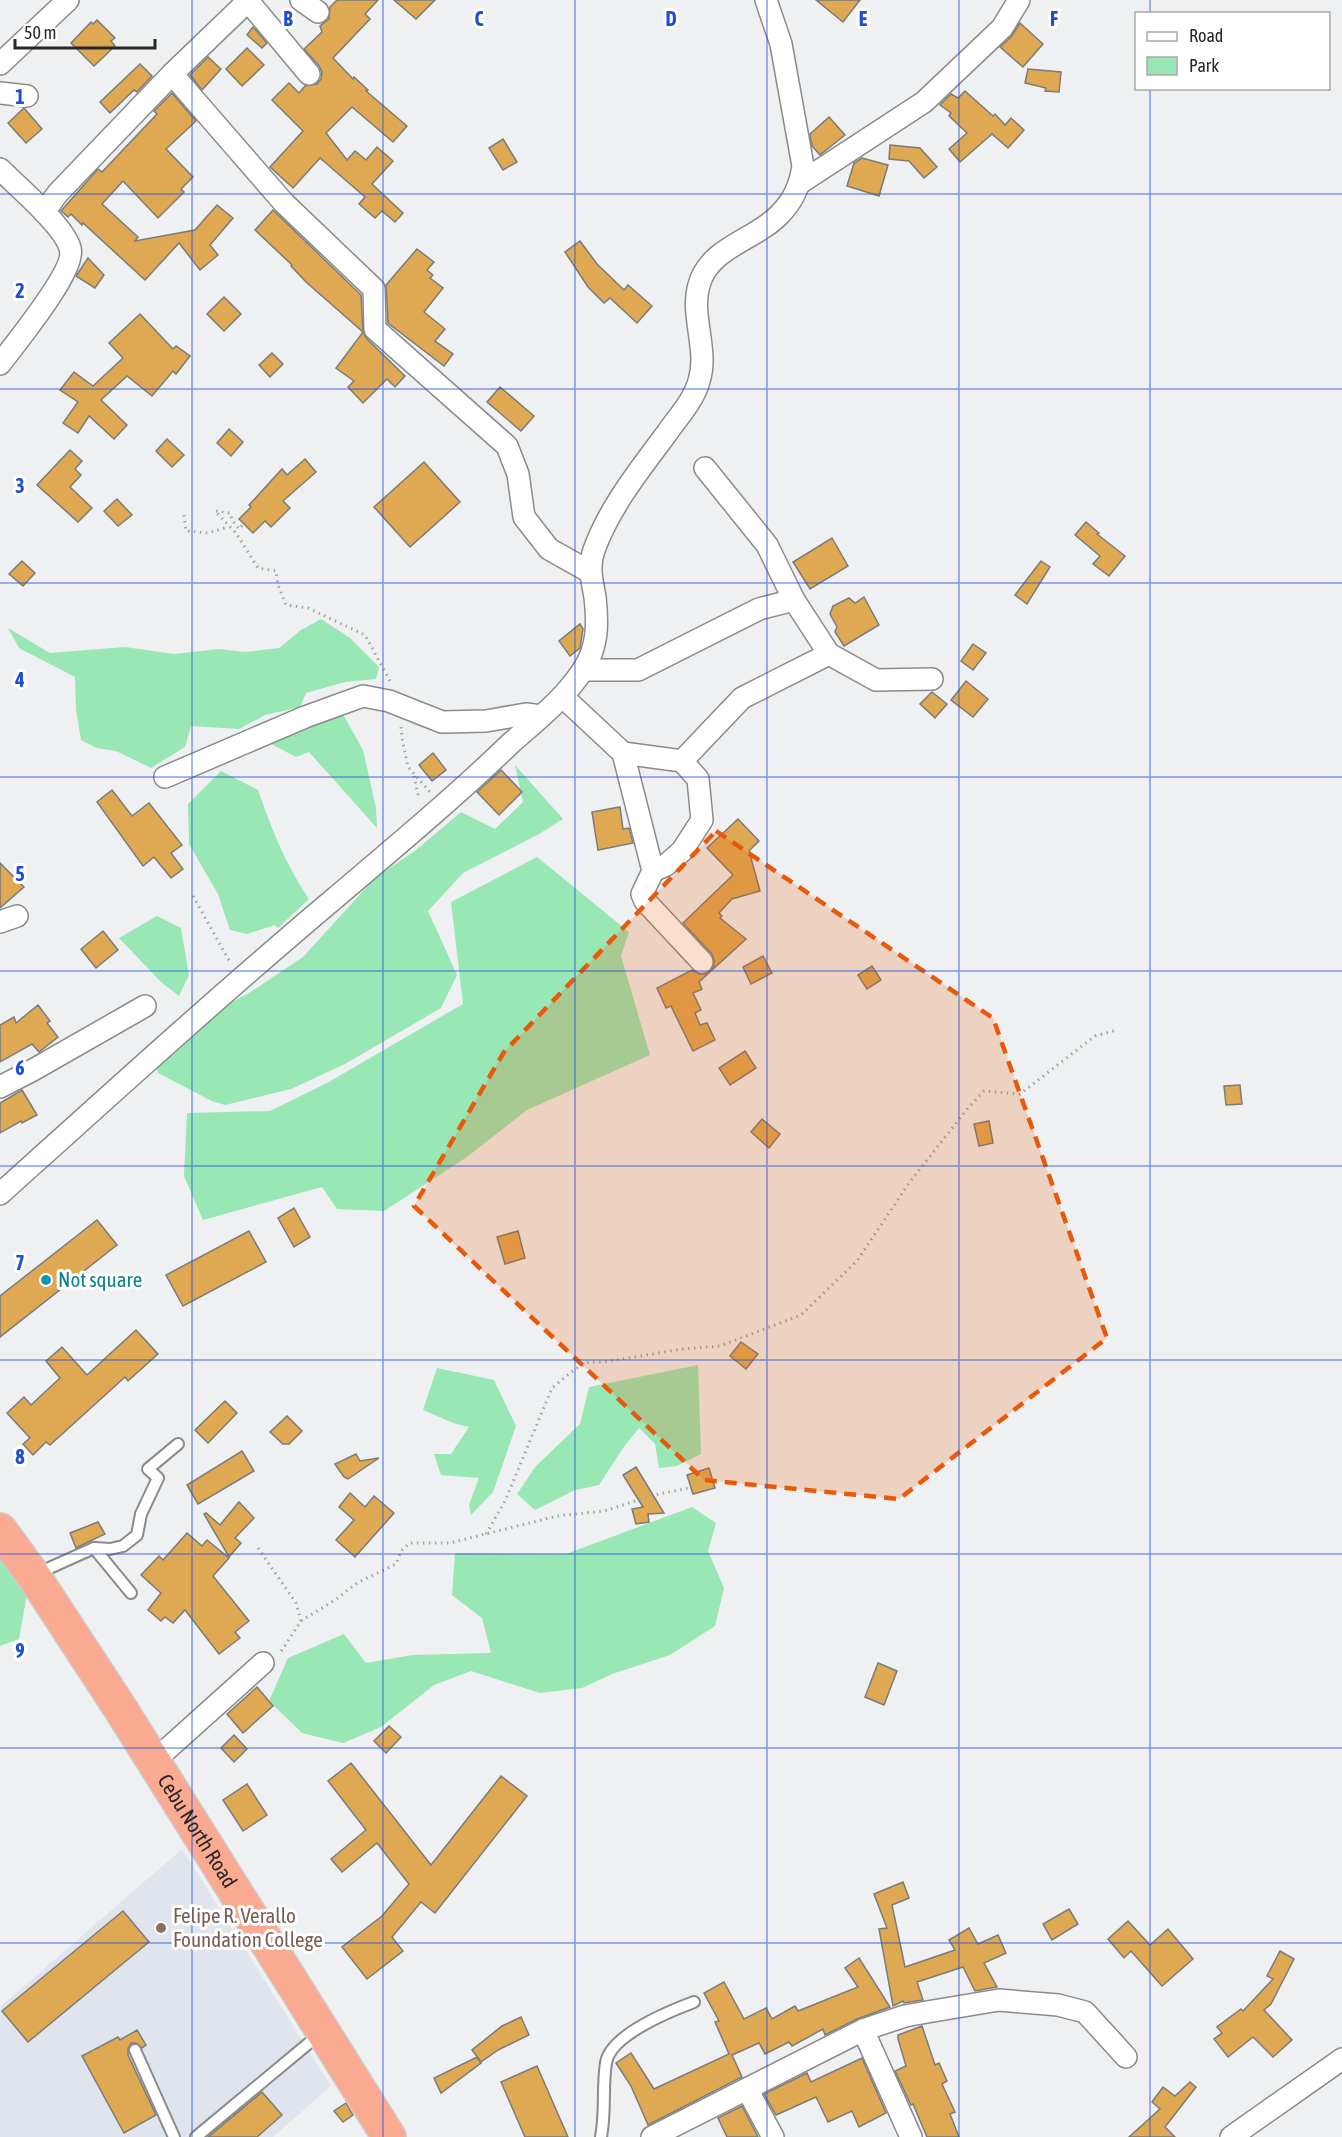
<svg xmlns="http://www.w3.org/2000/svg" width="1342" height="2137" viewBox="0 0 1342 2137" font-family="'Asap Condensed',sans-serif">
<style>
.built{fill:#e0e5ed}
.green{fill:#98e7b4}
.building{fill:#dfa853;stroke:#7b7b79;stroke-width:1.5}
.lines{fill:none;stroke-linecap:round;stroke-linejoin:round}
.service-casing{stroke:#8a8b8c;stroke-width:14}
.minor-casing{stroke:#8a8b8c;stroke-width:24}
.trunk-casing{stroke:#cbcbcb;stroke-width:36}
.path{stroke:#a2a3a3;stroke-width:3;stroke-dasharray:1.5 4.5;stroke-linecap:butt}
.service{stroke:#fff;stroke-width:10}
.minor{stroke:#fff;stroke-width:21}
.trunk{stroke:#fbaa92;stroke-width:33}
.marked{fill:#e8590c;fill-opacity:0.2;stroke:#e8590c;stroke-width:4.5;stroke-dasharray:12 8;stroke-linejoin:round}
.grid{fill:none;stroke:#1d4ed8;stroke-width:1.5;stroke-opacity:0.55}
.culture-dot{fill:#0f9aa8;stroke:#fff;stroke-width:2}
.education-dot{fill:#8d6e63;stroke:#fff;stroke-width:2}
.labels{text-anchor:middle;stroke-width:6;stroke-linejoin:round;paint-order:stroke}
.culture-label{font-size:21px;fill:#0d838f;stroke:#fff;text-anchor:start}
.street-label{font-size:21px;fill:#272727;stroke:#fff}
.education-label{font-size:21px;fill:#785e54;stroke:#fff;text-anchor:start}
.grid-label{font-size:20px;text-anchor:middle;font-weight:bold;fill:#1d4ed8;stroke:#fff;stroke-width:6;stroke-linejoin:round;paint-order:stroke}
</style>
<rect width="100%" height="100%" fill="#eff0f1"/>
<polygon class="built" points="182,1849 331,2086 273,2137 0,2137 0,2007"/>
<g class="green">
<polygon points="321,619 350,638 379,667 376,679 345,682 306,693 300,707 265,715 239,729 191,726 185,747 151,768 116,751 97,748 81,740 76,710 75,677 19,648 8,628 50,653 125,647 174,654 219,649 245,652 279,648 301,630"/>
<polygon points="340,709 363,750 376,808 377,828 309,752 296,757 271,744 302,719"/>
<polygon points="515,765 563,819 539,834 463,873 428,911 457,975 441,1008 345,1064 291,1089 225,1105 212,1101 158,1073 154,1057 212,1013 249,993 303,957 375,878 416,850 461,812 495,829 523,802"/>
<path d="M221 771 258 790C273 832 284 861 309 899L278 928 275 925 247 934 230 930 218 894 189 844 188 804Z"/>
<polygon points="537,857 629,932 621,956 650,1055 527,1110 467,1157 384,1211 337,1209 322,1187 203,1220 184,1176 187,1113 270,1111 327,1083 463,1004 451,902"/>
<polygon points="157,916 181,928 189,975 179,996 161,982 119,938"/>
<polygon points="698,1365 701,1454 677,1466 659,1468 655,1444 639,1428 623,1448 599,1485 575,1490 535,1510 517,1494 536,1466 580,1424 589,1387"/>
<polygon points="437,1368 494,1380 516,1426 493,1492 471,1515 469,1505 479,1478 441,1475 434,1454 451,1454 469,1427 453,1423 423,1410"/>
<polygon points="692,1507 716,1523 708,1551 724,1588 715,1626 670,1655 612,1674 582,1688 540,1693 471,1671 434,1685 381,1727 343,1743 302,1733 269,1701 288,1658 344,1634 366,1663 412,1655 491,1653 482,1618 452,1595 455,1553 566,1554"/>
<polygon points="0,1559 27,1594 19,1639 0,1646"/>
</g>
<g class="building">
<polygon points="337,0 378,0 365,14 370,19 333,58 353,79 354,77 368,90 366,91 407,126 393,142 352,107 326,133 347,160 355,151 366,160 377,147 393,161 372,184 403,213 395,222 382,211 375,218 359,204 365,197 320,158 293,188 270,167 303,131 272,100 289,83 299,93 305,86 317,84 321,79 322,72 319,66 304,49 322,32 320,26 329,19 330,7"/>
<polygon points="394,0 435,0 416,19"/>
<polygon points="816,0 860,0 843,22"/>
<polygon points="97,20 115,38 111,41 115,46 94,66 71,43 91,22 93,24"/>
<polygon points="1020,23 1043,44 1023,67 1000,47 1011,37"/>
<polygon points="253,27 267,43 262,48 247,35"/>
<polygon points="247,48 264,65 242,86 226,69"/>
<polygon points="208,57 221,69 202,90 190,75"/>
<polygon points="140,64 152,76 137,92 134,90 110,113 100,102"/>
<polygon points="1028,69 1061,72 1059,92 1045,91 1046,88 1025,83"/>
<polygon points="965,91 993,116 995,114 1005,125 1011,118 1024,130 1008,148 992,134 960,162 949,149 967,133 949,116 951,113 940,105 951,94 958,98"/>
<polygon points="172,93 196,121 166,149 193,177 181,189 184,192 158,218 123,181 102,204 138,237 135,241 195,230 217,205 233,218 210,245 218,255 200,270 179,243 145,280 83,223 82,225 71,214 68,217 61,211 98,169 102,172 157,114 154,111"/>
<polygon points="24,108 42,129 26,143 8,123"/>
<polygon points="829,117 845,135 820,155 812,146 810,134"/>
<polygon points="503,139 517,162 503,170 489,148"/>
<polygon points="890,145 920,148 937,167 924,178 909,161 889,159"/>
<polygon points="862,158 888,165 879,196 847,186 854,163"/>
<polygon points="273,210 361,295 363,332 306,282 291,266 292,265 255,230"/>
<polygon points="580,241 597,264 624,290 628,285 652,306 637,323 610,298 604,303 588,287 565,252"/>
<polygon points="417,249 434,262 427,270 433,275 430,278 443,288 424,312 445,329 435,341 453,354 444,366 388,323 386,285"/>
<polygon points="88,258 104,275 95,288 76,276"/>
<polygon points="224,297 241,314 224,331 207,314"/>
<polygon points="140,314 173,349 176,346 190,356 176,374 173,371 152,396 127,376 101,400 127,425 114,439 89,416 78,433 63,423 78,402 60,390 74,372 93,386 123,358 109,343"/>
<polygon points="363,332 367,339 405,376 395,387 387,379 363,403 348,387 354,381 336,368"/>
<polygon points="272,353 283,364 270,377 259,365"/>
<polygon points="500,387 534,416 521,431 487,402"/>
<polygon points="229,429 243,442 231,456 217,443"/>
<polygon points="167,439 184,455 172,467 156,451"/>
<polygon points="70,450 82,461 75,469 81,475 70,487 92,508 78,522 37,485"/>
<polygon points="305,459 316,472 283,501 290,508 271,527 265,521 253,533 239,519 251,507 249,505 282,469 287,475"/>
<polygon points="424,462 460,502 410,547 374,507"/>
<polygon points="117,499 132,515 118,526 104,511"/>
<polygon points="1086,522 1099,533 1097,534 1125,556 1109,576 1093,564 1100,556 1075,535"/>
<polygon points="832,538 848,566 810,589 793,562"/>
<polygon points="22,561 35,573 23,586 9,574"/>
<polygon points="1041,561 1050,567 1027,604 1015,595"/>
<polygon points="864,597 879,625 844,646 835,632 837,627 830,614 833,606 849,598 855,603"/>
<polygon points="580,624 583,629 580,648 570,656 559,641"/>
<polygon points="973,644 986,653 973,670 961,661"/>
<polygon points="966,681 988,699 973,717 951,700"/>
<polygon points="932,692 947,704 935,718 920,704"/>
<polygon points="433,753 446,770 432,781 419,765"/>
<polygon points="501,770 522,792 499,815 477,792"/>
<polygon points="112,790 132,816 149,803 182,845 171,853 183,869 171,878 154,857 143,866 97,802"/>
<polygon points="620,807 623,829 629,828 633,843 598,850 592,812"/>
<polygon points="738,819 759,841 749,851 760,891 732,899 719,913 722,916 720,918 746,939 699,982 702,989 693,993 701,1010 695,1013 700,1025 707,1023 715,1040 693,1051 671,1006 666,1008 657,988 692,970 699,974 705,974 714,966 714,960 712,954 683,923 733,875 707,848"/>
<polygon points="0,863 24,887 0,908"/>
<polygon points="103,931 118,950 96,968 81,949"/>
<polygon points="763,956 772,973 751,984 743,967"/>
<polygon points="872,966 881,980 867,989 858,975"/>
<polygon points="38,1005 50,1021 47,1023 58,1037 39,1052 32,1044 0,1062 0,1025 14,1017 16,1023"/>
<polygon points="745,1051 756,1068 730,1085 719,1068"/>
<polygon points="1240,1085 1242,1104 1226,1105 1224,1086"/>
<polygon points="22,1090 37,1115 22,1123 21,1121 0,1133 0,1103"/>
<polygon points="762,1119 780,1134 769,1148 751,1132"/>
<polygon points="989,1121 993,1143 979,1146 974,1124"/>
<polygon points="294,1208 310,1237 294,1247 278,1218"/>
<polygon points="97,1220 117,1245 0,1337 0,1296"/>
<polygon points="249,1231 266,1262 183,1306 166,1275"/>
<polygon points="518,1231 525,1258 505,1264 497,1237"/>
<polygon points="136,1330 158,1354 128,1381 125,1377 50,1445 46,1442 33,1455 23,1444 30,1438 7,1413 24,1397 31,1405 60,1378 46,1361 62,1347 87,1375"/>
<polygon points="741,1342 758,1354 746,1369 730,1356"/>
<polygon points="225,1401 237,1413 208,1443 195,1430"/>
<polygon points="287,1416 302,1431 289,1444 283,1444 270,1432"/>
<polygon points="242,1451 254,1471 198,1504 187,1485"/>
<polygon points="356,1454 360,1461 379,1458 348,1479 344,1477 335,1464"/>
<polygon points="636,1467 664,1513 648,1514 649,1522 636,1524 632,1509 643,1507 623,1475"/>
<polygon points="709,1468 715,1488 693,1494 687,1475"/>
<polygon points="350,1493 365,1507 374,1496 394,1513 355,1557 336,1540 354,1520 339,1507"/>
<polygon points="239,1502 254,1518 235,1538 241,1543 229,1557 204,1514 206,1513 220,1525"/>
<polygon points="98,1522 105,1534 76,1548 70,1533"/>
<polygon points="187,1533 202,1546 207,1540 229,1558 213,1576 249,1621 235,1632 240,1638 219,1654 185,1610 173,1623 165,1617 161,1621 148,1610 161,1593 141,1575 159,1556 163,1560"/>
<polygon points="878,1663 897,1671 884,1705 865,1697"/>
<polygon points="257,1687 273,1706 243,1733 227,1714"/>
<polygon points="389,1726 401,1737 386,1753 374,1741"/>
<polygon points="234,1735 247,1749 234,1762 221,1748"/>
<polygon points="351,1763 431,1865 501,1776 527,1796 435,1913 421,1902 392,1937 403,1951 367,1979 342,1947 382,1916 409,1884 377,1843 342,1872 331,1859 366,1830 328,1781"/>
<polygon points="247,1784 267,1815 243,1831 223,1800"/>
<polygon points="903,1882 909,1898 892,1905 905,1967 955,1950 949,1940 969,1928 978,1944 998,1935 1006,1953 984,1963 997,1987 975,1991 963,1967 917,1982 923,2000 904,2003 903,2001 893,2006 879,1929 887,1928 874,1894"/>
<polygon points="1069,1909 1078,1924 1052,1940 1043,1924"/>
<polygon points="123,1911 149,1942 28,2042 2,2011"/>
<polygon points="1128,1921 1150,1945 1168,1929 1193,1959 1162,1986 1131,1951 1124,1958 1108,1939"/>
<polygon points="1280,1951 1294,1959 1271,2004 1264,2010 1292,2040 1273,2057 1253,2037 1228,2057 1214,2039 1222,2033 1217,2027 1241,2009 1243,2011 1273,1979 1267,1976"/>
<polygon points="859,1958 890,2007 857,2019 825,2035 823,2029 792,2046 789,2042 765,2054 759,2043 732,2055 742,2077 648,2125 631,2086 616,2063 631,2053 654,2089 729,2054 715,2022 719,2021 704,1993 724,1982 744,2019 766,2008 772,2019 795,2006 798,2011 858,1987 845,1968"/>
<polygon points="521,2017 529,2035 498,2050 481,2062 472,2050 502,2026"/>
<polygon points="922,2026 935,2065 939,2063 947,2081 942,2084 955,2112 950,2114 959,2137 927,2137 913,2104 911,2105 895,2071 906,2066 898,2039 898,2035"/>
<polygon points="137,2030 146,2045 142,2048 136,2043 131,2043 128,2049 128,2055 156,2115 124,2133 82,2056 118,2037 120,2040"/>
<polygon points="477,2057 481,2063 441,2093 434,2078"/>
<polygon points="862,2058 886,2113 859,2127 852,2111 828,2122 816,2097 776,2115 764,2094 807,2073 811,2082"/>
<polygon points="537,2066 568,2137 525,2137 501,2082"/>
<polygon points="1190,2082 1196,2087 1165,2127 1175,2137 1129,2137 1160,2109 1152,2102 1163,2087 1175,2096"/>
<polygon points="262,2092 282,2115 257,2137 208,2137"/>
<polygon points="346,2103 353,2115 343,2122 334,2111"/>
<polygon points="742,2106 758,2137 727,2137 718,2118"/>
</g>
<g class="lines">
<g class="service-casing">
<g id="service">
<polyline points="94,1548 131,1593"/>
<polyline points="36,1574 94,1548 110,1549 123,1546 137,1535 141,1514 158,1478 148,1469 178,1444"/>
<polyline points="135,2050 174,2137"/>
<polyline points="196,2137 309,2043 323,2036"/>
<path d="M601 2137C606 2111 602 2087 606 2063 610 2035 670 2011 694 2002"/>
</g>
</g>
<g class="minor-casing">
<g id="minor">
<polyline points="301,0 318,12"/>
<polyline points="248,1 309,74"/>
<polyline points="0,64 68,0"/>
<polyline points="172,74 284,203 374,289 375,329 507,446 518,474 524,517 549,549 590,572"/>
<polyline points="0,93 27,96"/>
<path d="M0 169C17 186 64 226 70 248 77 269 15 344 0 364"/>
<polyline points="800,183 924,102 1002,28 1019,0"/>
<polyline points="44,212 58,193 172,74 249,0"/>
<polyline points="705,468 767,545 794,600 829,654 876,680 932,679"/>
<polyline points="583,670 638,670 759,609 794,600"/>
<polyline points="563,697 623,753 653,871 642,894 645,901 702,962"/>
<polyline points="623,753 682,761 698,779 702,820 682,851 666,865 653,871"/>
<polyline points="682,761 742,698 829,654"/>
<polyline points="165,777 305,717 363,696 389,701 442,722 486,721 526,714 541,716"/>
<polyline points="0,922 17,916"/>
<polyline points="0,1087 33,1070 145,1006"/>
<path d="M0 1194C111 1094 221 994 335 898 395 847 455 797 511 743 537 720 564 699 583 670 598 647 598 624 595 597 592 580 588 567 594 550 609 508 640 469 667 433 678 417 694 400 699 381 709 350 690 316 699 285 709 247 756 240 780 214 794 200 800 185 803 166L781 44 766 0"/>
<polyline points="154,1761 263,1663"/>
<polyline points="863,2030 911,2137"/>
<polyline points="747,2089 773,2137"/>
<polyline points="652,2137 863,2030 905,2016 927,2012 999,2000 1058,2005 1085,2012 1126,2057"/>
<polyline points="1231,2137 1342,2059"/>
</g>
</g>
<g class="trunk-casing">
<g id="trunk">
<path id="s1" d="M0 1530 33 1575 120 1708 389 2137"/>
</g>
</g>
<g class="path">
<polyline points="184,515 186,531 208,533 228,527"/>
<polyline points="246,521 239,529 232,520 230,513 215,511 236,533 258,568 276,571 278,585 286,605 308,608 365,635 390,681"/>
<polyline points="401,727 402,738 408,767 430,792"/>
<polyline points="414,776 419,799"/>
<polyline points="193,896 231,964"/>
<polyline points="486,1534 505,1501 552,1388 575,1369 589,1362 604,1362 682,1349 720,1346 801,1315 857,1261 909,1183 968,1108 984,1091 1020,1094 1095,1036 1117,1030"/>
<polyline points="258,1548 296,1603 301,1621 280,1653"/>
<polyline points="301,1621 335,1600 357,1583 396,1564 401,1551 410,1543 450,1543 557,1516 604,1511 654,1495 689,1488"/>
</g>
<use href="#service" class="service"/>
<use href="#minor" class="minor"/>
<use href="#trunk" class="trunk"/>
</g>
<path class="marked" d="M716 831 993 1018 1107 1338 899 1499 704 1480 414 1206 504 1052Z"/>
<path class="grid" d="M192 0V2137M383 0V2137M575 0V2137M767 0V2137M959 0V2137M1150 0V14M1150 88V2137M0 194H1342M0 389H1342M0 583H1342M0 777H1342M0 971H1342M0 1166H1342M0 1360H1342M0 1554H1342M0 1748H1342M0 1943H1342"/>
<circle class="culture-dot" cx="46" cy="1280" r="6"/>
<circle class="education-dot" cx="161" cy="1928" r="6"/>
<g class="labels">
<g class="culture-label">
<text x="58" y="1287">Not square</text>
</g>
<g class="street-label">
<text dy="7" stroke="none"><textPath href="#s1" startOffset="360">Cebu North Road</textPath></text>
</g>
<g class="education-label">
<text x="173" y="1923">Felipe R. Verallo<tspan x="173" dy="24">Foundation College</tspan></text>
</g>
</g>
<g class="grid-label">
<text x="288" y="26">B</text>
<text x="479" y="26">C</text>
<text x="671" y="26">D</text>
<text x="863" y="26">E</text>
<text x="1054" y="26">F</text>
<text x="20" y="104">1</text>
<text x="20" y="298">2</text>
<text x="20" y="493">3</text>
<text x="20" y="687">4</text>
<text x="20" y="881">5</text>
<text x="20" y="1075">6</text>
<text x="20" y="1270">7</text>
<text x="20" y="1464">8</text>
<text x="20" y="1658">9</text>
</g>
<rect x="1135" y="12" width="195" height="78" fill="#ffffff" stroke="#a9a9a9" stroke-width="1.5"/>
<rect x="1147" y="32" width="30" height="9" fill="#ffffff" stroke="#a9a9a9" stroke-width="1.5"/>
<text x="1189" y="42" font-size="18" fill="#272727">Road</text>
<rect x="1147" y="57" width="30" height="18" fill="#98e7b4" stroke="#a9a9a9" stroke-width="1.5"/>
<text x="1189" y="72" font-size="18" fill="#272727">Park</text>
<path d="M15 39v9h140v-9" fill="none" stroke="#272727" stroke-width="3"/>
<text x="24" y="39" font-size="18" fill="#272727" stroke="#ffffff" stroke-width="4.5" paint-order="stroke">50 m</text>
</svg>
